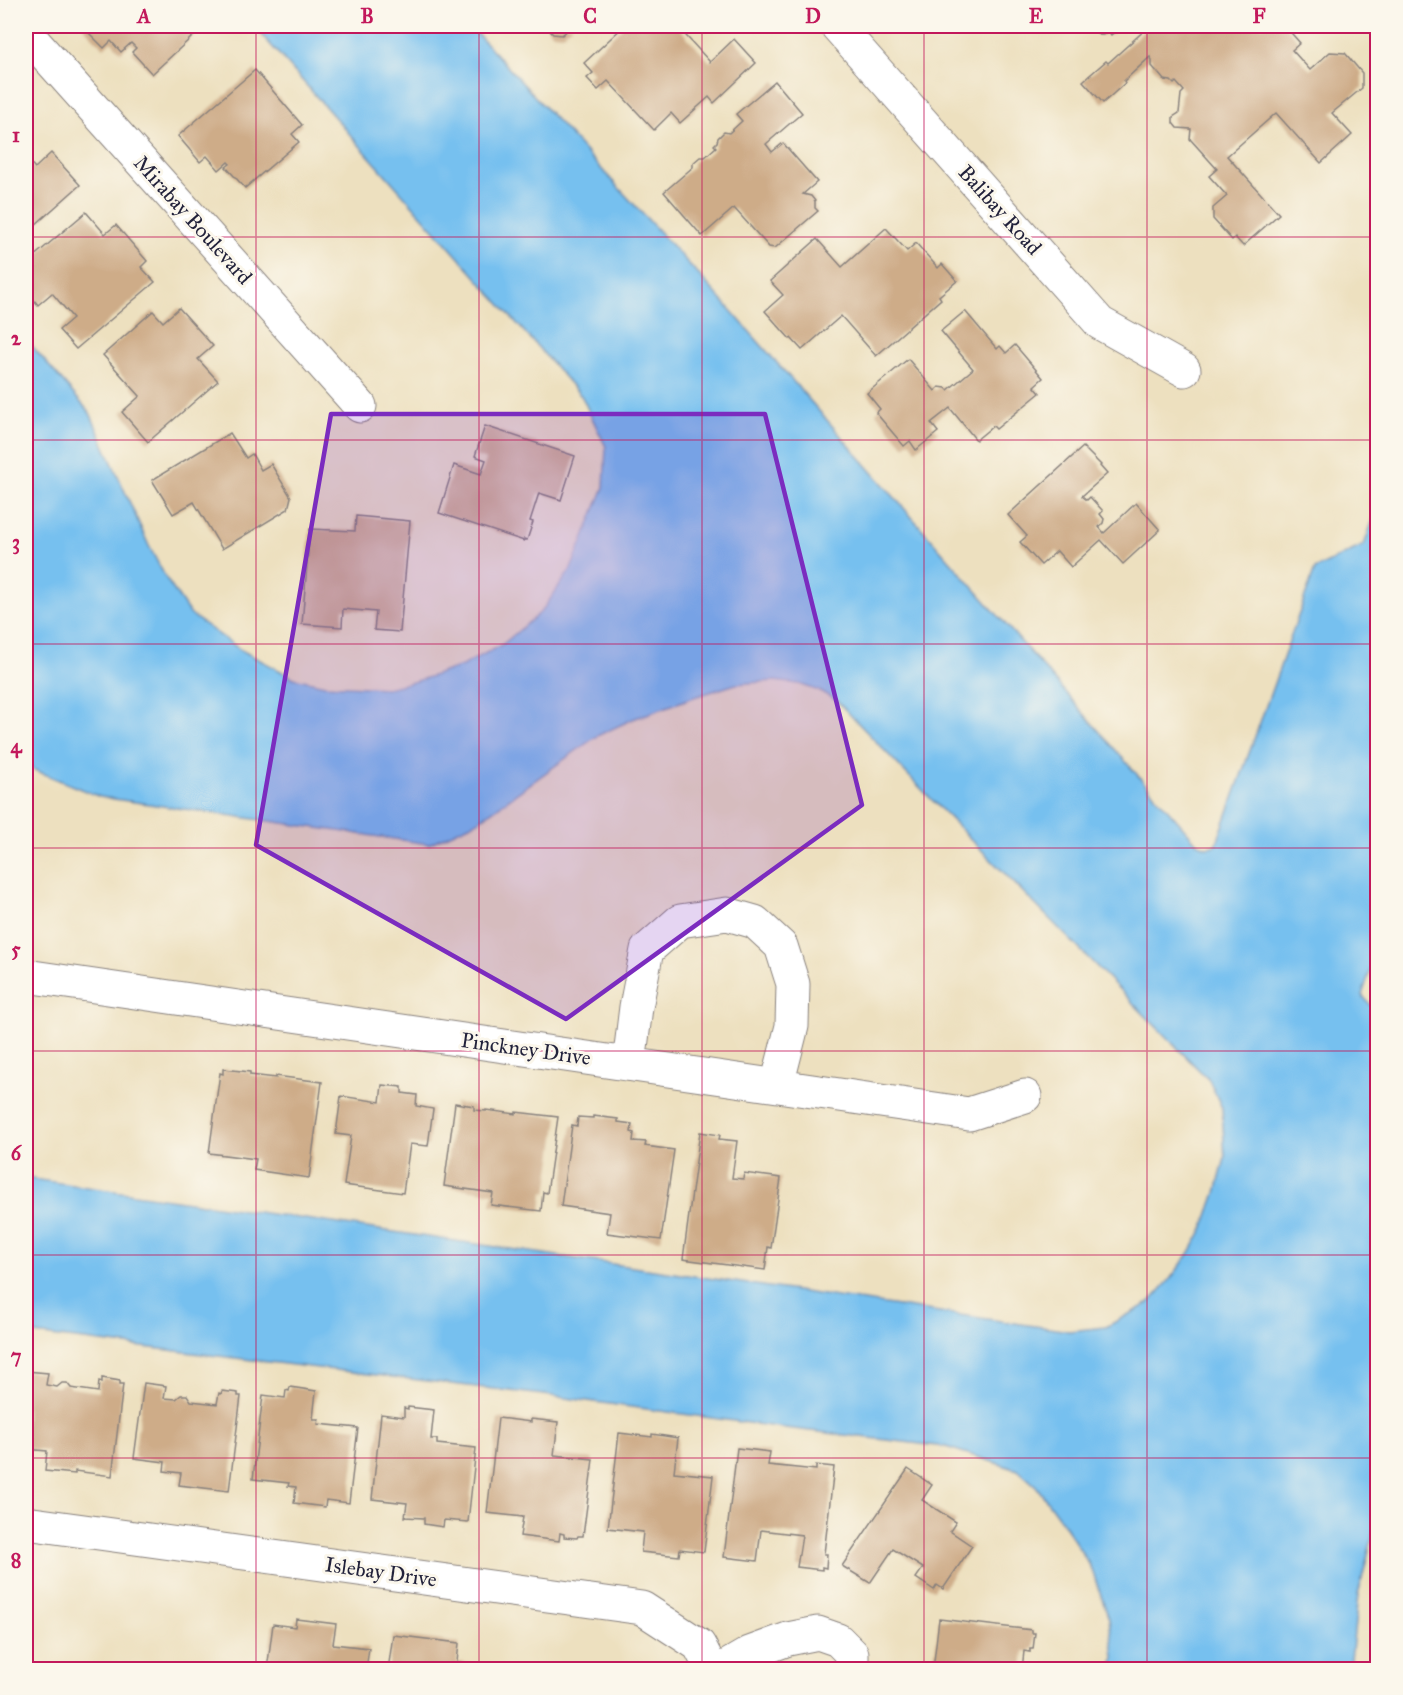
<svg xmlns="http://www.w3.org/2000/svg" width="1403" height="1695" viewBox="0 0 1403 1695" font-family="'IM FELL Great Primer',serif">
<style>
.water{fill:#76c0ef;stroke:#4c7195;stroke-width:1.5}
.building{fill:#ceac88}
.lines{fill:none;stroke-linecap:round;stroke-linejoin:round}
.minor-casing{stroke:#88817d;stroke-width:35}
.minor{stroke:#fff;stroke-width:33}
.marked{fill:#7b2cbf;fill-opacity:0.2;stroke:#7b2cbf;stroke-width:4.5;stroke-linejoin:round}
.grid{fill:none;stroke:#c2185b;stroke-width:1.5;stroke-opacity:0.55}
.labels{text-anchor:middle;stroke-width:6;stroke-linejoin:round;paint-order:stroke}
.street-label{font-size:21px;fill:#22223b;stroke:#fbf7ec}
.neatline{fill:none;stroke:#c2185b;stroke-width:2}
.grid-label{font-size:20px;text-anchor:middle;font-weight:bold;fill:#c2185b}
</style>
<rect width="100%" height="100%" fill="#fbf7ec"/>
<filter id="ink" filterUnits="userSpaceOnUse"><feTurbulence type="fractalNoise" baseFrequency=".0167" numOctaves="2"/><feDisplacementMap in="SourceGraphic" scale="12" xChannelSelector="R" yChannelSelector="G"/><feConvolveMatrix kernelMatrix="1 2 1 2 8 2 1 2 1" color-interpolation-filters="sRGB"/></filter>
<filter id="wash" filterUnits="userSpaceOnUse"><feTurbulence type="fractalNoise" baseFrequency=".008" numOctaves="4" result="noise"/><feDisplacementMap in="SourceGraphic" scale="24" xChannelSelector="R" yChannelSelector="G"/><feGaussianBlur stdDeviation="1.35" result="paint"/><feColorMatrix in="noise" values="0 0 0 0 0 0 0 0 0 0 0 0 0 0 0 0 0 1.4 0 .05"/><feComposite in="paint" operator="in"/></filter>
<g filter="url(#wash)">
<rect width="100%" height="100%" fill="#ede0bf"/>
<polygon class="water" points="254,26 470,26 721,299 1197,843 1206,847 1214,846 1218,840 1315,569 1364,545 1377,509 1378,948 1362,995 1373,1008 1371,1034 1378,1050 1378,1514 1358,1595 1350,1669 1112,1669 1114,1656 1109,1619 1091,1567 1063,1523 1036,1486 1018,1470 946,1447 785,1428 544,1395 26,1333 26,1178 1069,1331 1106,1327 1149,1303 1168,1282 1189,1254 1204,1227 1216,1193 1225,1158 1222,1108 1209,1080 933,801 836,700 819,691 799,684 774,681 736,684 694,697 633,719 597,736 478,821 429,844 100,797 32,769 26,740 26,339 90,413 149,546 167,580 190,614 241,650 294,678 325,685 387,688 417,681 462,666 503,644 542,611 571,569 604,487 606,447 582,397"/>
<g id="blocks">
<g class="building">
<polygon points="82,26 204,26 152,74 132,52 136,48 131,43 121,52 111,41 104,48"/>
<polygon points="548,26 572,26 562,35 553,34 548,29"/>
<polygon points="624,26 677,26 710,62 734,39 756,63 714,103 709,97 680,123 671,113 654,130 608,81 598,90 587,78 593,73 584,63"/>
<polygon points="1095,26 1122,26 1111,35 1108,31 1103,35 1099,35 1095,31"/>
<polygon points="1144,26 1285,26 1300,43 1292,50 1310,70 1330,52 1345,53 1362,73 1362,88 1332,113 1352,135 1321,163 1276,113 1227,156 1279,214 1243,246 1235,237 1232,240 1213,219 1213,208 1227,196 1209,176 1217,169 1190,139 1191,129 1177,128 1173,123 1173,117 1179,113 1181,94 1184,91 1176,82 1174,84 1171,81 1164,80 1152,66 1152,60 1150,57 1124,81 1125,83 1103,103 1083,81 1106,61 1108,63 1147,28"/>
<polygon points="255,70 302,125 292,134 299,142 245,188 226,167 230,164 228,162 219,170 207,156 200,162 178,136"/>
<polygon points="775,81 802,113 766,144 772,152 783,143 817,182 803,194 811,196 815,201 815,208 818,211 775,248 769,247 734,208 702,236 664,192 693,167 693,163 700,157 705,157 716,147 714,145 717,142 718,138 724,132 729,133 742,121 736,114"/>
<polygon points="51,153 80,185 26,233 26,158 35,168"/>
<polygon points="86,212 105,234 116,225 147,261 141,267 155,282 76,349 59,330 73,318 52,293 38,305 26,290 26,263"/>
<polygon points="886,228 907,251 916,243 938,268 942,264 957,281 939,296 941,299 876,356 841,316 802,350 791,338 790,339 765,311 783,295 770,281 817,239 842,267"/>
<polygon points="179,308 213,346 198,359 218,381 148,442 122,412 140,396 103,355 153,311 163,322"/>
<polygon points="965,311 997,349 1000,346 1006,353 1015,345 1043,378 1034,386 1040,393 996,429 993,426 976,440 950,408 931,423 938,432 916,450 910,441 904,446 876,413 880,409 867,393 908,359 935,391 939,387 946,388 948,390 973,369 941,331"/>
<polygon points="485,426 575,456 561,500 539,493 530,521 533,522 527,540 524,539 524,541 439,513 454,465 481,474 486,460 475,456"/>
<polygon points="230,433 246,458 252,454 261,470 271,464 291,497 288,509 222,549 194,502 173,514 152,480"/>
<polygon points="1083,447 1101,465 1100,466 1107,474 1082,496 1087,500 1090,497 1103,511 1100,514 1104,519 1103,523 1099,527 1104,533 1136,503 1160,530 1123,564 1101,540 1071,567 1057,551 1041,565 1020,542 1027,536 1008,515"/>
<polygon points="356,516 410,521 400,632 374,630 376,612 343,609 342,627 302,624 310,529 355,531"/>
<polygon points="223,1069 250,1072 250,1075 276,1078 276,1076 322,1082 309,1178 254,1170 256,1159 209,1153 220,1073 223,1074"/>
<polygon points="382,1085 402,1087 402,1093 417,1095 416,1106 433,1109 428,1146 410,1144 403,1193 344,1185 351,1136 336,1134 341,1096 380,1102"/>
<polygon points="455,1103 474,1106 474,1110 486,1111 486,1110 516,1114 516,1112 558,1117 547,1193 543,1192 541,1211 491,1205 493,1193 444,1186"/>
<polygon points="593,1116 618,1119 618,1122 632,1124 631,1132 634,1133 633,1141 646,1142 645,1146 674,1150 661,1240 607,1233 610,1213 561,1206 572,1125 577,1126 578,1117 593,1118"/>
<polygon points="700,1132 720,1135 719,1139 737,1141 732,1178 743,1179 744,1173 781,1178 771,1248 768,1247 765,1270 683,1259"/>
<polygon points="26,1371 48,1373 46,1385 57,1387 62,1383 67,1383 71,1388 98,1392 99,1381 102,1382 102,1378 120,1381 120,1384 123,1384 112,1476 75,1471 75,1474 45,1471 47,1451 26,1449"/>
<polygon points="144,1383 166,1386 164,1398 176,1399 181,1395 187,1395 191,1401 217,1404 219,1393 221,1394 222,1391 238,1393 238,1396 241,1396 229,1491 179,1485 181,1473 164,1471 165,1462 134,1458"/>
<polygon points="290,1387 316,1391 313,1419 319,1419 318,1424 358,1428 349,1503 326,1500 325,1507 294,1503 296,1487 288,1486 289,1483 253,1479 263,1395 285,1398 286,1390 289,1391"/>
<polygon points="408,1407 434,1410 431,1439 437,1439 437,1444 476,1448 468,1522 444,1520 443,1527 424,1524 424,1518 405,1517 407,1503 372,1499 381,1414 404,1417 404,1408 408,1409"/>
<polygon points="498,1418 531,1422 531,1419 558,1422 554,1455 593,1459 583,1536 578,1536 577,1538 564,1537 564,1534 560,1533 559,1541 520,1536 523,1517 487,1513"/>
<polygon points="619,1433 652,1437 652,1434 678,1438 674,1472 713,1476 704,1552 680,1549 679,1556 641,1552 643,1532 608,1528"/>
<polygon points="737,1448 770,1452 768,1465 816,1470 816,1465 834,1467 824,1554 827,1554 826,1568 822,1567 822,1570 797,1567 802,1535 761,1530 757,1561 724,1557"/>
<polygon points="908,1469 932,1485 922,1500 956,1522 950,1531 972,1546 943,1589 937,1585 934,1590 916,1578 923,1568 893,1549 870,1583 842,1566"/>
<polygon points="296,1619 336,1624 333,1644 369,1648 366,1670 267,1670 273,1624 295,1627"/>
<polygon points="939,1619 1032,1630 1032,1633 1035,1633 1033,1649 1030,1649 1030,1652 1024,1651 1022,1670 933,1670"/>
<polygon points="393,1635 459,1643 457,1662 488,1666 487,1670 388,1670"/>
</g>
</g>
</g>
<g filter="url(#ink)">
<use href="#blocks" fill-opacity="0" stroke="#88817d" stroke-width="1.5"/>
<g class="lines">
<g class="minor-casing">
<g id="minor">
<polyline points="837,26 1100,323 1184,370"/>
<polyline points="26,33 360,406"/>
<polyline points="26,976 969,1114 1025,1096"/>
<polyline points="629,1064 636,1007 647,950 680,921 727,914 755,922 781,946 793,984 792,1026 777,1085"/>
<polyline points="26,1523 642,1608 699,1645 712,1670"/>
<polyline points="721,1670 750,1653 788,1639 818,1633 838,1640 852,1654 852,1670"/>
</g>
</g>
<use href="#minor" class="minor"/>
</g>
</g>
<path class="marked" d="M331 414H765L862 805 566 1019 256 845Z"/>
<path class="grid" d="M256 26V1670M479 26V1670M702 26V1670M924 26V1670M1147 26V1670M26 237H1378M26 440H1378M26 644H1378M26 848H1378M26 1051H1378M26 1255H1378M26 1458H1378"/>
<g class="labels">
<g class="street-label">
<text transform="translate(1000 210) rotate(48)" y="7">Balibay Road</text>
<text transform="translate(193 220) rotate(48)" y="7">Mirabay Boulevard</text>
<text transform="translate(526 1049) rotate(8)" y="7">Pinckney Drive</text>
<text transform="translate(381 1572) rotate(8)" y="7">Islebay Drive</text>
</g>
</g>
<rect width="1403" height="1695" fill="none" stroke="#fbf7ec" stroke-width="66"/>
<rect x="33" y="33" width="1337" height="1629" class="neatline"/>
<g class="grid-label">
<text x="144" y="23">A</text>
<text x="367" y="23">B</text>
<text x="590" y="23">C</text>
<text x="813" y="23">D</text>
<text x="1036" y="23">E</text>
<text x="1259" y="23">F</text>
<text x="16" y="142">1</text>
<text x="16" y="345">2</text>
<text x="16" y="549">3</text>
<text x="16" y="753">4</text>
<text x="16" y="956">5</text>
<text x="16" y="1160">6</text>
<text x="16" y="1363">7</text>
<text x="16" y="1567">8</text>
</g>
</svg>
